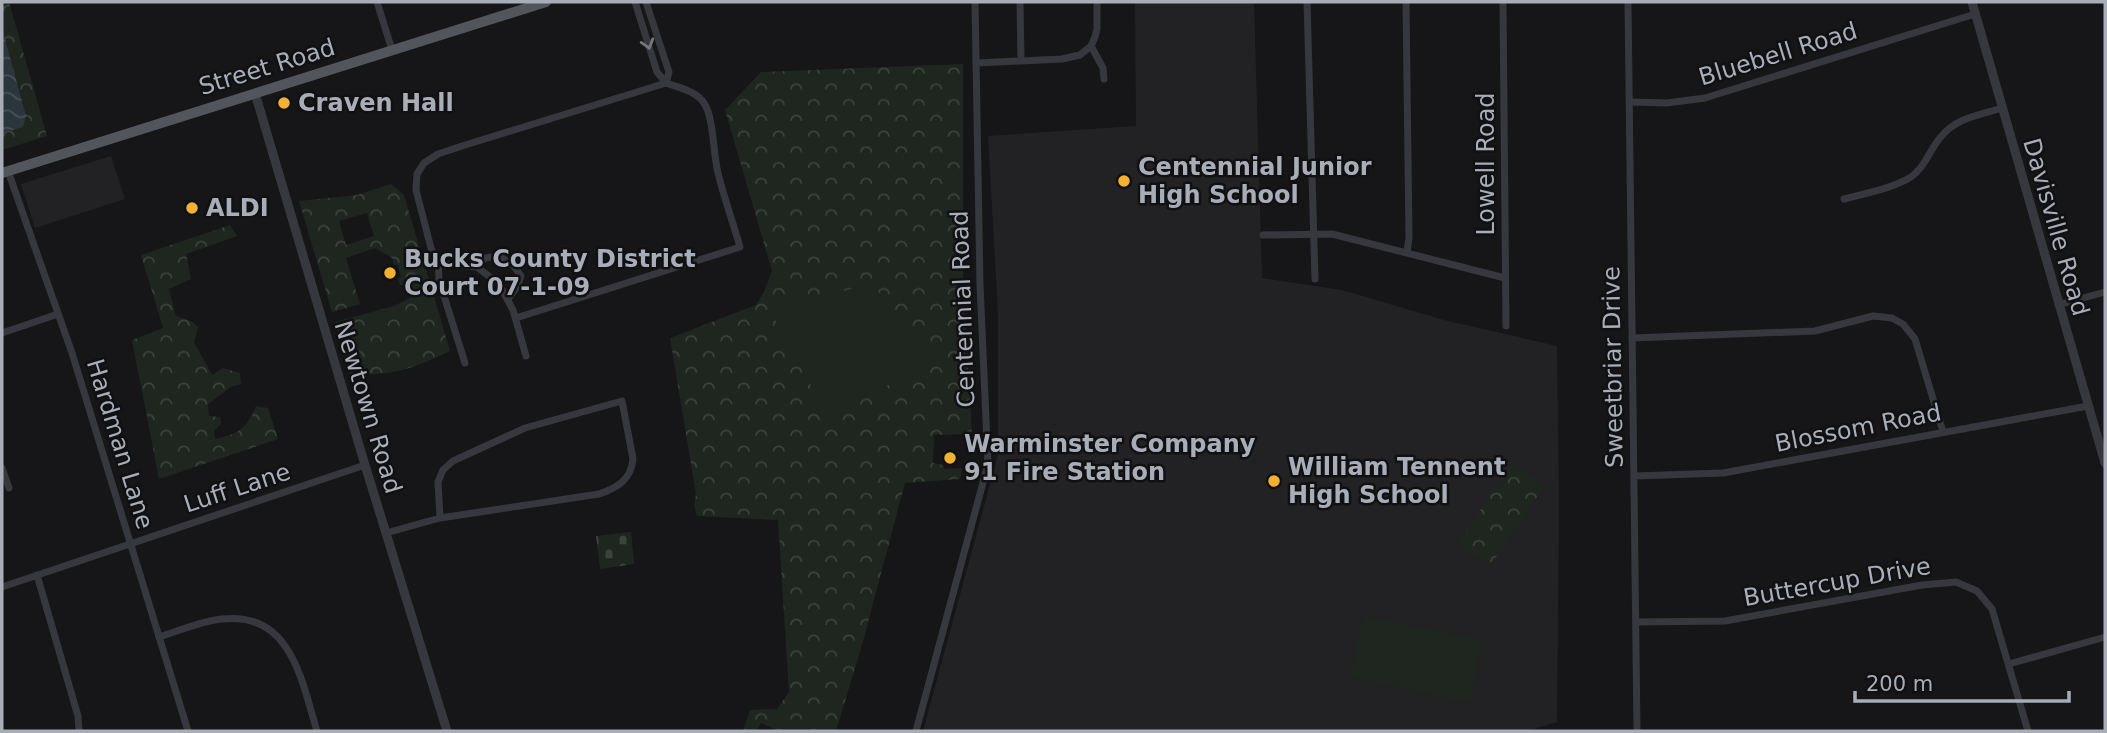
<svg xmlns="http://www.w3.org/2000/svg" width="2107" height="733" viewBox="0 0 2107 733" font-family="'DejaVu Sans',sans-serif">
<style>
.built{fill:#222225}
.forest{fill:url(#forest-crowns);fill-rule:evenodd}
.cemetery{fill:url(#cemetery-stones)}
.garden{fill:#1e261f}
.water{fill:url(#water-waves)}
.lines{fill:none;stroke-linecap:round;stroke-linejoin:round}
.minor{stroke:#37383d;stroke-width:7}
.tertiary{stroke:#37383d;stroke-width:9}
.primary{stroke:#53555c;stroke-width:10}
.oneway{stroke:#757881}
.poi-dot{fill:#f2b134;stroke:#111113;stroke-width:2.5}
.labels{text-anchor:middle;stroke-width:5;stroke-linejoin:round;paint-order:stroke}
.street-label{font-size:24px;fill:#a8adb8;stroke:#111113}
.poi-label{font-size:24px;font-weight:bold;fill:#a8adb8;stroke:#111113;text-anchor:start}
</style>
<defs>
<pattern id="forest-crowns" width="20" height="18" patternUnits="userSpaceOnUse" patternTransform="scale(1.75)"><rect width="20" height="18" fill="#1e261f"/><path d="M2 6a3 3 0 1 1 6 0M12 15a3 3 0 1 1 6 0" fill="none" stroke="#3c433d"/></pattern>
<pattern id="cemetery-stones" width="16" height="16" patternUnits="userSpaceOnUse" patternTransform="scale(1.75)"><rect width="16" height="16" fill="#1e261f"/><path d="M2 7V4a2 2 0 0 1 4 0v3zM10 15v-3a2 2 0 0 1 4 0v3z" fill="#3c433d"/></pattern>
<pattern id="water-waves" width="16" height="10" patternUnits="userSpaceOnUse" patternTransform="scale(1.75)"><rect width="16" height="10" fill="#2c353c"/><path d="M0 5q4-4 8 0t8 0" fill="none" stroke="#485056"/></pattern>
</defs>
<rect width="100%" height="100%" fill="#161618"/>
<g class="built">
<polygon points="1135,2 1254,2 1262,278 1342,290 1444,320 1557,346 1559,507 1557,722 1527,731 923,731 998,455 998,313 988,136 1136,126"/>
<polygon points="111,156 125,199 35,228 21,184"/>
</g>
<g class="forest">
<polygon points="2,2 9,2 47,136 2,150"/>
<polygon points="963,64 963,281 972,434 934,435 933,463 943,465 944,469 962,468 960,479 905,483 862,645 836,731 779,731 761,723 757,731 743,731 750,710 777,709 789,692 778,520 697,516 694,506 696,494 670,338 756,305 764,292 772,271 725,110 761,72"/>
<path d="M391 184 404 195 450 351C412 369 393 376 350 374L335 322 394 306 410 298 406 285H400L398 278 401 277 398 265H394L392 258 375 248 346 258 360 304 332 312 299 201 357 195ZM367 213 374 236 346 245 339 221Z"/>
<path d="M230 225 237 236 186 254 191 279 169 289 176 316 191 321 198 327 194 342 212 375 223 368 240 373 241 384 231 387 208 404 209 416 220 417 221 424 214 431 215 439C237 435 248 428 256 406L268 408 278 439 159 479 132 340 163 328 141 255Z"/>
<polygon points="1512,463 1545,485 1490,566 1457,544"/>
</g>
<polygon class="cemetery" points="631,532 634,564 600,569 596,536"/>
<g class="garden">
<polygon points="871,284 936,357 838,414 826,413 770,310"/>
<polygon points="1363,615 1483,640 1470,703 1350,677"/>
</g>
<polygon class="water" points="2,28 26,116 23,127 2,133"/>
<g class="lines">
<g class="minor">
<polyline points="377,2 392,50"/>
<polyline points="635,2 657,72 666,83"/>
<polyline points="646,2 669,72 666,83"/>
<polyline points="1020,2 1021,60"/>
<polyline points="1307,2 1315,279"/>
<polyline points="1406,2 1409,238 1407,252"/>
<polyline points="1503,2 1506,326"/>
<polyline points="1628,2 1637,731"/>
<polyline points="1091,46 1103,68 1104,79"/>
<polyline points="976,63 1062,59 1080,55 1091,46 1095,37 1097,29 1097,2"/>
<polyline points="1630,102 1667,103 1705,98 1975,14"/>
<polyline points="8,171 72,353 188,731"/>
<path d="M1844 199C1866 193 1891 189 1911 177 1925 167 1929 151 1940 138 1955 118 1979 115 2002 108"/>
<polyline points="1263,235 1332,234 1505,278"/>
<polyline points="438,258 439,280 465,363"/>
<polyline points="477,267 485,258 499,256 513,265 521,276 517,287 508,299"/>
<polyline points="2058,305 2105,292"/>
<path d="M516 318 740 247C733 222 724 198 718 173 713 154 714 118 704 103 696 91 680 88 666 83L462 146 438 154 424 163 417 174 416 190 432 252 445 264 477 267 499 284 513 310 526 356"/>
<polyline points="2,333 58,314"/>
<polyline points="1632,338 1815,331 1873,316 1892,318 1903,324 1915,339 1943,432"/>
<polyline points="2,468 9,488"/>
<polyline points="1635,476 1723,473 2088,406"/>
<path d="M386 533 440 518 599 494C617 488 631 480 633 459L622 401 525 428 453 461 443 470 438 482 440 518"/>
<polyline points="37,575 78,716 79,731"/>
<polyline points="2,587 365,465"/>
<polyline points="1636,622 1725,621 1922,585 1956,582 1977,591 1992,609 2028,731"/>
<path d="M159 637C179 631 201 621 222 619 292 611 302 683 317 731"/>
<polyline points="2009,664 2105,637"/>
<polyline points="916,731 988,464 980,285 975,2"/>
</g>
<g class="tertiary">
<polyline points="1972,2 2105,463"/>
<polyline points="255,93 365,465 447,731"/>
</g>
<polyline class="primary" points="2,173 546,2"/>
</g>
<defs><path id="oneway-chevron" d="M-2-3.5L2.5 0L-2 3.5" fill="none" stroke-width="1.6" stroke-linecap="round" stroke-linejoin="round" transform="scale(1.75)"/></defs>
<use class="oneway" href="#oneway-chevron" transform="translate(648 44) rotate(73)"/>
<g class="poi-dot">
<circle cx="284" cy="103" r="7"/>
<circle cx="1124" cy="181" r="7"/>
<circle cx="192" cy="208" r="7"/>
<circle cx="390" cy="273" r="7"/>
<circle cx="950" cy="458" r="7"/>
<circle cx="1274" cy="481" r="7"/>
</g>
<g class="labels">
<g class="street-label">
<text transform="translate(1778 54) rotate(-17)" y="8">Bluebell Road</text>
<text transform="translate(267 67) rotate(-17)" y="8">Street Road</text>
<text transform="translate(1486 164) rotate(-90)" y="8">Lowell Road</text>
<text transform="translate(2056 227) rotate(74)" y="8">Davisville Road</text>
<text transform="translate(963 309) rotate(-92)" y="8">Centennial Road</text>
<text transform="translate(1613 367) rotate(-91)" y="8">Sweetbriar Drive</text>
<text transform="translate(368 407) rotate(73)" y="8">Newtown Road</text>
<text transform="translate(1858 428) rotate(-11)" y="8">Blossom Road</text>
<text transform="translate(120 444) rotate(73)" y="8">Hardman Lane</text>
<text transform="translate(237 488) rotate(-18)" y="8">Luff Lane</text>
<text transform="translate(1837 582) rotate(-10)" y="8">Buttercup Drive</text>
</g>
<g class="poi-label">
<text x="298" y="111">Craven Hall</text>
<text x="1138" y="175">Centennial Junior<tspan x="1138" dy="28">High School</tspan></text>
<text x="206" y="216">ALDI</text>
<text x="404" y="267">Bucks County District<tspan x="404" dy="28">Court 07-1-09</tspan></text>
<text x="964" y="452">Warminster Company<tspan x="964" dy="28">91 Fire Station</tspan></text>
<text x="1288" y="475">William Tennent<tspan x="1288" dy="28">High School</tspan></text>
</g>
</g>
<rect width="2107" height="733" fill="none" stroke="#a8adb8" stroke-width="7"/>
<path d="M1855 691v10h214v-10" fill="none" stroke="#a8adb8" stroke-width="3.5"/>
<text x="1866" y="691" font-size="21" fill="#a8adb8" stroke="#111113" stroke-width="5" paint-order="stroke">200 m</text>
</svg>
